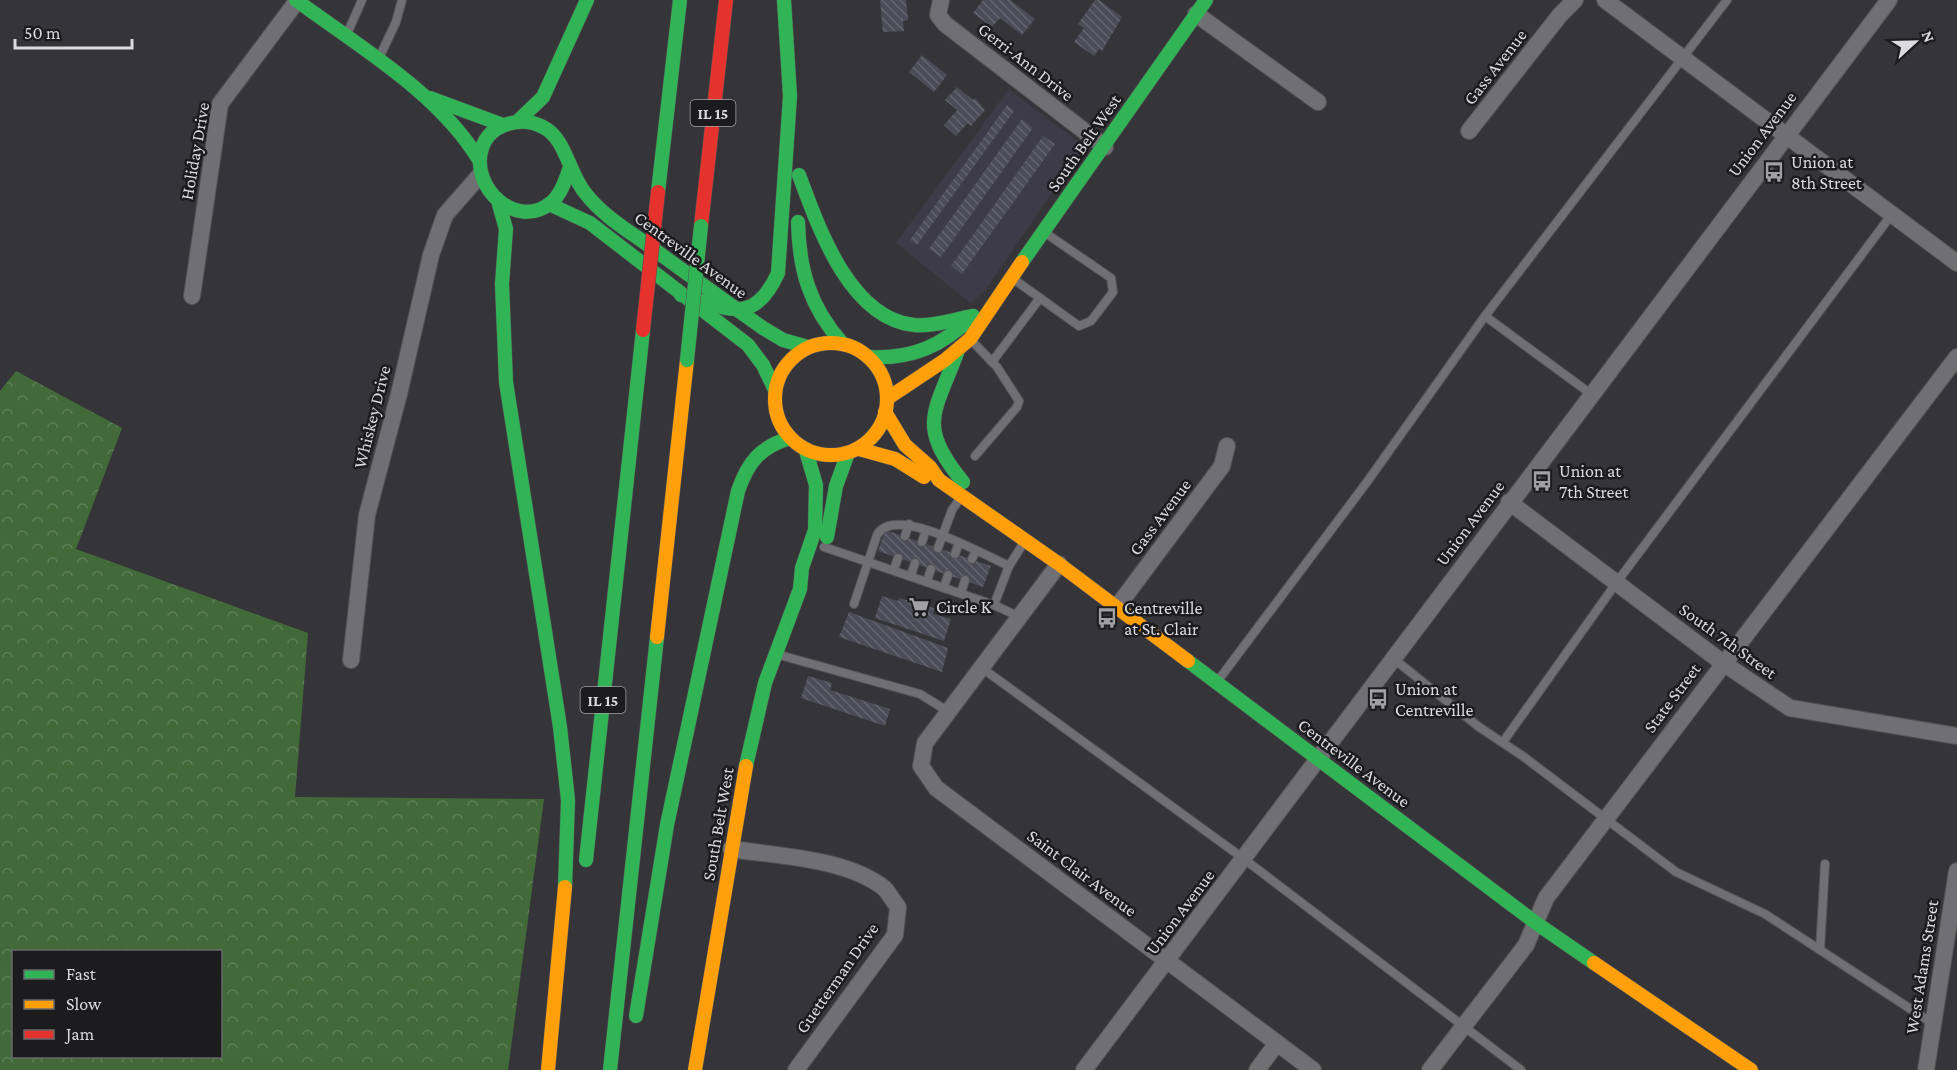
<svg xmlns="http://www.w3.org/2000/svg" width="1957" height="1070" viewBox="0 0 1957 1070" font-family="'Crimson Pro',serif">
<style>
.built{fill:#3c3b47}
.forest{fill:url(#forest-crowns);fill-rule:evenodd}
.building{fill:url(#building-back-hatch)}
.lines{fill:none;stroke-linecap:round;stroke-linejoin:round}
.lane-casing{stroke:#535356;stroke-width:10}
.street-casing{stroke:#535356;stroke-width:18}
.fast-casing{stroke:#535356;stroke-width:15}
.slow-casing{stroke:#535356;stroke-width:15}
.jam-casing{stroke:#535356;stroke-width:15}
.lane{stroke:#707074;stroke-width:8}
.street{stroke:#707074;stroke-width:16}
.fast{stroke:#30b455;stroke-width:14}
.slow{stroke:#ff9f0a;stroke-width:14}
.jam{stroke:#e5322d;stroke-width:14}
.fast-bridge-casing{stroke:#535356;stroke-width:15;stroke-linecap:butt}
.jam-bridge-casing{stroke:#535356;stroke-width:15;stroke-linecap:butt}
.fast-bridge{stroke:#30b455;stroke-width:14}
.jam-bridge{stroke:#e5322d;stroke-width:14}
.labels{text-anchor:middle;stroke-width:5;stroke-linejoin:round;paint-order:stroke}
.shield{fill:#1c1c1f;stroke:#a2a2a5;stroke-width:1.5}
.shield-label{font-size:16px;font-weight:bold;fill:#dbdbdf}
.street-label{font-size:18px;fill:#dbdbdf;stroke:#1c1c1f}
.poi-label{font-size:18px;fill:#dbdbdf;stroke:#1c1c1f;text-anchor:start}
</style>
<defs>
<pattern id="forest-crowns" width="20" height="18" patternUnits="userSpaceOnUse" patternTransform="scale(1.5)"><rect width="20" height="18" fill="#426a39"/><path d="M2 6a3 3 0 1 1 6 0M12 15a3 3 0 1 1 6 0" fill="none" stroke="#5d7f55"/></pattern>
<pattern id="building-back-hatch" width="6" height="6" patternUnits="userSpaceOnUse" patternTransform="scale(1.5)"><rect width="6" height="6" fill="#4c4c58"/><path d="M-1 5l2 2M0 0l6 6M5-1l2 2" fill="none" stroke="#656570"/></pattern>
</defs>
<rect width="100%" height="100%" fill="#353539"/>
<polygon class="built" points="1009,89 1084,146 984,292 970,303 896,243"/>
<path class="forest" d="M16 371 122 428 76 549 308 633 295 797 544 799 508 1070H0V391ZM14 952H220V1056H14Z"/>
<g class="building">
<polygon points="880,0 906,0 908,20 903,21 904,31 883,32"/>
<polygon points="983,0 1010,0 1035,19 1022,35 1000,18 992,27 973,13"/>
<polygon points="1095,0 1099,0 1122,17 1102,51 1099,49 1094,56 1074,42 1084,28 1078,24"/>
<polygon points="922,55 947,75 934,92 909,72"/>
<polygon points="957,87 973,100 975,98 985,110 971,126 968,123 956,136 944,125 957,110 945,100"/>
<polygon points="1007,105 1014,111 917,245 910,240"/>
<polygon points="1022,119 1033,128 941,257 929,249"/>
<polygon points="1043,136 1055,144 962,274 951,266"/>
<polygon points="885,530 991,566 983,587 878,551"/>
<polygon points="882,596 898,601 899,598 934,608 933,614 951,619 944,641 875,618"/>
<polygon points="849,612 948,648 942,672 839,637"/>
<polygon points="808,676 832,683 830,690 890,709 885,726 801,698"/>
</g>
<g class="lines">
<g class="lane-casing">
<g id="lane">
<polyline points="347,34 362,0"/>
<polyline points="379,58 396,22 402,0"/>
<polyline points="1012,278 1079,326 1091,321 1113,292 1111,278 1044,232"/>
<polyline points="971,340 997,367 1019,401 1017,407 975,456"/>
<polyline points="992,362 1040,298"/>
<polyline points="1591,394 1485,316 1727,0"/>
<polyline points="905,536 909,524"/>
<polyline points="922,542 926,530"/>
<polyline points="824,547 994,605 1020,617"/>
<polyline points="938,548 952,510 961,497"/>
<polyline points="955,554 959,543"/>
<polyline points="972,559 976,551"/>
<polyline points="894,569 898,558"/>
<polyline points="911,575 915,563"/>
<polyline points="927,581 931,569"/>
<polyline points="944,587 948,575"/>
<polyline points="961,593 965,580"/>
<path d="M854 604 877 535C894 503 984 555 1009 566"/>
<polyline points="994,605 1009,566 1025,541"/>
<polyline points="776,654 920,694 949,712"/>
<polyline points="1394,659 1479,727 1524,757 1676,872 1765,914 1932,1023"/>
<polyline points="982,668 1244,859 1521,1070"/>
<polyline points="1217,682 1367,482 1485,316"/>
<polyline points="1503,742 1617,582 1892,214"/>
<polyline points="1820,950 1825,864"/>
</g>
</g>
<g class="street-casing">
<g id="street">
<polyline points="941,0 938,15 945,24 1105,147"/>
<polyline points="1605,0 1957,263"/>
<polyline points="1196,14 1318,102"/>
<polyline points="1469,131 1560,15 1575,0"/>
<polyline points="192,296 220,104 297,1"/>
<polyline points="1509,502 1723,663 1790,708 1957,736"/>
<polyline points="1059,564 925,743 921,766 936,788 1313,1070"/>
<polyline points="1117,607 1222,466 1227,446"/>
<polyline points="351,660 367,515 399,394 431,255 445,215 480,175"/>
<path d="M731 849C777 856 846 858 884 888 889 893 893 901 898 907L895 935 796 1070"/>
<polyline points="1084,1070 1889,0"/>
<polyline points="1257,1070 1277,1043"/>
<polyline points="1430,1070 1526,945 1546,898 1957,357"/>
<polyline points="1926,1070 1957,871"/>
</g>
</g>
<g class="fast-casing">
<g id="fast">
<path d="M296 0C358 46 439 93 479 160"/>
<polyline points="430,98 503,125"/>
<polyline points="519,120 543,97 587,0"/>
<path d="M569 170C565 181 561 194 552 202 517 232 469 187 482 148 490 123 522 116 543 127 566 138 569 175 586 194 604 217 629 231 652 248 689 275 726 302 763 328L783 340 808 347"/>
<path d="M799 175C818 226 849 318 914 325 934 327 954 319 973 316"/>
<polyline points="658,192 680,0"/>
<polyline points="499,204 506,229 502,284 506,382 560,727 568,800 565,887"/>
<polyline points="549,204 590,223 748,345 763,365 775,390"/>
<path d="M798 222C799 270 810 307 842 343"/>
<polyline points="1022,262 1206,0"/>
<path d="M681 295C724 306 753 329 778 273L790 96 784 0"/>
<path d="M957 353C934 414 917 426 963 482"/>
<path d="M870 357C913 359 942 346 973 316"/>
<polyline points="827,537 836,486 848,453"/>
<polyline points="1188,661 1536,923 1594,963"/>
<polyline points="746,766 765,683 800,589 802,568 815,530 816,485 806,451"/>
<polyline points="586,860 643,330"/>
<path d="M636 1016 667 825 738 491C748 462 760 447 790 438"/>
<polyline points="610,1070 657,637"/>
</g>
</g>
<g class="slow-casing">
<g id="slow">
<circle cx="831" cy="399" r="56"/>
<polyline points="888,398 945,360 970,339 1022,262"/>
<polyline points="885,412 905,445 930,467 939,480 1059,564 1188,661"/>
<polyline points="859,449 895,459 924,477"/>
<polyline points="657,637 687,360"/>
<polyline points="1594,963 1751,1070"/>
<polyline points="548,1070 565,887"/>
<polyline points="695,1070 746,766"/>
</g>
</g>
<g class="jam-casing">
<polyline id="jam" points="701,226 726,0"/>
</g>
<use href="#lane" class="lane"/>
<use href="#street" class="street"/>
<use href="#fast" class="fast"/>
<use href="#slow" class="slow"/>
<use href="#jam" class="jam"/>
<g class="fast-bridge-casing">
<polyline id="fast-bridge" points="687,360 701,226"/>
</g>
<g class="jam-bridge-casing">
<polyline id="jam-bridge" points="643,330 658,192"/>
</g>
<use href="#fast-bridge" class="fast-bridge"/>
<use href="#jam-bridge" class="jam-bridge"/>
</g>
<defs>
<g id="bus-bare" transform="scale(1.62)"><path d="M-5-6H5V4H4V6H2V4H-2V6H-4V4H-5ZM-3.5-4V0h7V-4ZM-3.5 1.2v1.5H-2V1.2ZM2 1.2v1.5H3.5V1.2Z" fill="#a1a1a5" stroke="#1c1c1f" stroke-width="2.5" paint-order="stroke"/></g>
<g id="supermarket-bare" transform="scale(1.62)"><path d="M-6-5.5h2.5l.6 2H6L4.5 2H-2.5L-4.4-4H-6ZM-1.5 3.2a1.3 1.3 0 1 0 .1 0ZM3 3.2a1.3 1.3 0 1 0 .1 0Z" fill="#a1a1a5" stroke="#1c1c1f" stroke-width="2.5" paint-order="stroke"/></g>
</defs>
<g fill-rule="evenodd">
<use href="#bus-bare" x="1774" y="172"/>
<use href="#bus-bare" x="1542" y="481"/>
<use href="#supermarket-bare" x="919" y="607"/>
<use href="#bus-bare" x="1107" y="618"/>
<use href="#bus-bare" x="1378" y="699"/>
</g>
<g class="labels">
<g class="shield">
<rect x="690.5" y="100" width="45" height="26" rx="4.5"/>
<rect x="580.5" y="687" width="45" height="26" rx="4.5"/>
</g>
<g class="shield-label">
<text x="713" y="119">IL 15</text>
<text x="603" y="706">IL 15</text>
</g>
<g class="street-label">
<text transform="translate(1026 62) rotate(38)" y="6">Gerri-Ann Drive</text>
<text transform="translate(1495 67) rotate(-52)" y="6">Gass Avenue</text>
<text transform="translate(1762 134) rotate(-53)" y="6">Union Avenue</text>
<text transform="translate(1084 143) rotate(-55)" y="6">South Belt West</text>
<text transform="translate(195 151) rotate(-80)" y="6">Holiday Drive</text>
<text transform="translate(691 255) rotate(36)" y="6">Centreville Avenue</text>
<text transform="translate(372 417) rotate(-76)" y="6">Whiskey Drive</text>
<text transform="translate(1160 517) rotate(-53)" y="6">Gass Avenue</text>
<text transform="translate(1470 523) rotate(-53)" y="6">Union Avenue</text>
<text transform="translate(1728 641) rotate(36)" y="6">South 7th Street</text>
<text transform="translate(1672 698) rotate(-53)" y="6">State Street</text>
<text transform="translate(1354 763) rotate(37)" y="6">Centreville Avenue</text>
<text transform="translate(718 824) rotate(-80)" y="6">South Belt West</text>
<text transform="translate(1082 873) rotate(37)" y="6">Saint Clair Avenue</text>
<text transform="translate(1180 912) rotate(-53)" y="6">Union Avenue</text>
<text transform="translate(1922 967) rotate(-81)" y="6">West Adams Street</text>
<text transform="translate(837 978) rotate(-55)" y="6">Guetterman Drive</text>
</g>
<g class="poi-label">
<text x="1791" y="168">Union at<tspan x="1791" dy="21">8th Street</tspan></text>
<text x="1559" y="477">Union at<tspan x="1559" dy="21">7th Street</tspan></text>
<text x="936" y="613">Circle K</text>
<text x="1124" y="614">Centreville<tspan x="1124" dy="21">at St. Clair</tspan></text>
<text x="1395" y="695">Union at<tspan x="1395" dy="21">Centreville</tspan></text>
</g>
</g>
<rect x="12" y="950" width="210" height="108" fill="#1c1c1f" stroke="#68686c" stroke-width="1.5"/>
<rect x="24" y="970" width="30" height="9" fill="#30b455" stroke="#68686c" stroke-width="1.5"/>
<text x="66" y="980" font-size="18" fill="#dbdbdf">Fast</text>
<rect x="24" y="1000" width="30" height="9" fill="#ff9f0a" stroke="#68686c" stroke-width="1.5"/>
<text x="66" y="1010" font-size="18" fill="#dbdbdf">Slow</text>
<rect x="24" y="1030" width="30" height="9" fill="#e5322d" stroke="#68686c" stroke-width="1.5"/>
<text x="66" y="1040" font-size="18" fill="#dbdbdf">Jam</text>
<g transform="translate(1915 42) rotate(68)" stroke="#1c1c1f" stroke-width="4.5" paint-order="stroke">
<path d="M0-4.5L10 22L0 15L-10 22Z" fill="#dbdbdf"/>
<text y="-9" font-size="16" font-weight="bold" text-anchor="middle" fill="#dbdbdf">N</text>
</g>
<path d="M15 39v9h117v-9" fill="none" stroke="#dbdbdf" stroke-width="3"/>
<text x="24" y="39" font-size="18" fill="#dbdbdf" stroke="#1c1c1f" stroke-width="4.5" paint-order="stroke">50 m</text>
</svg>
